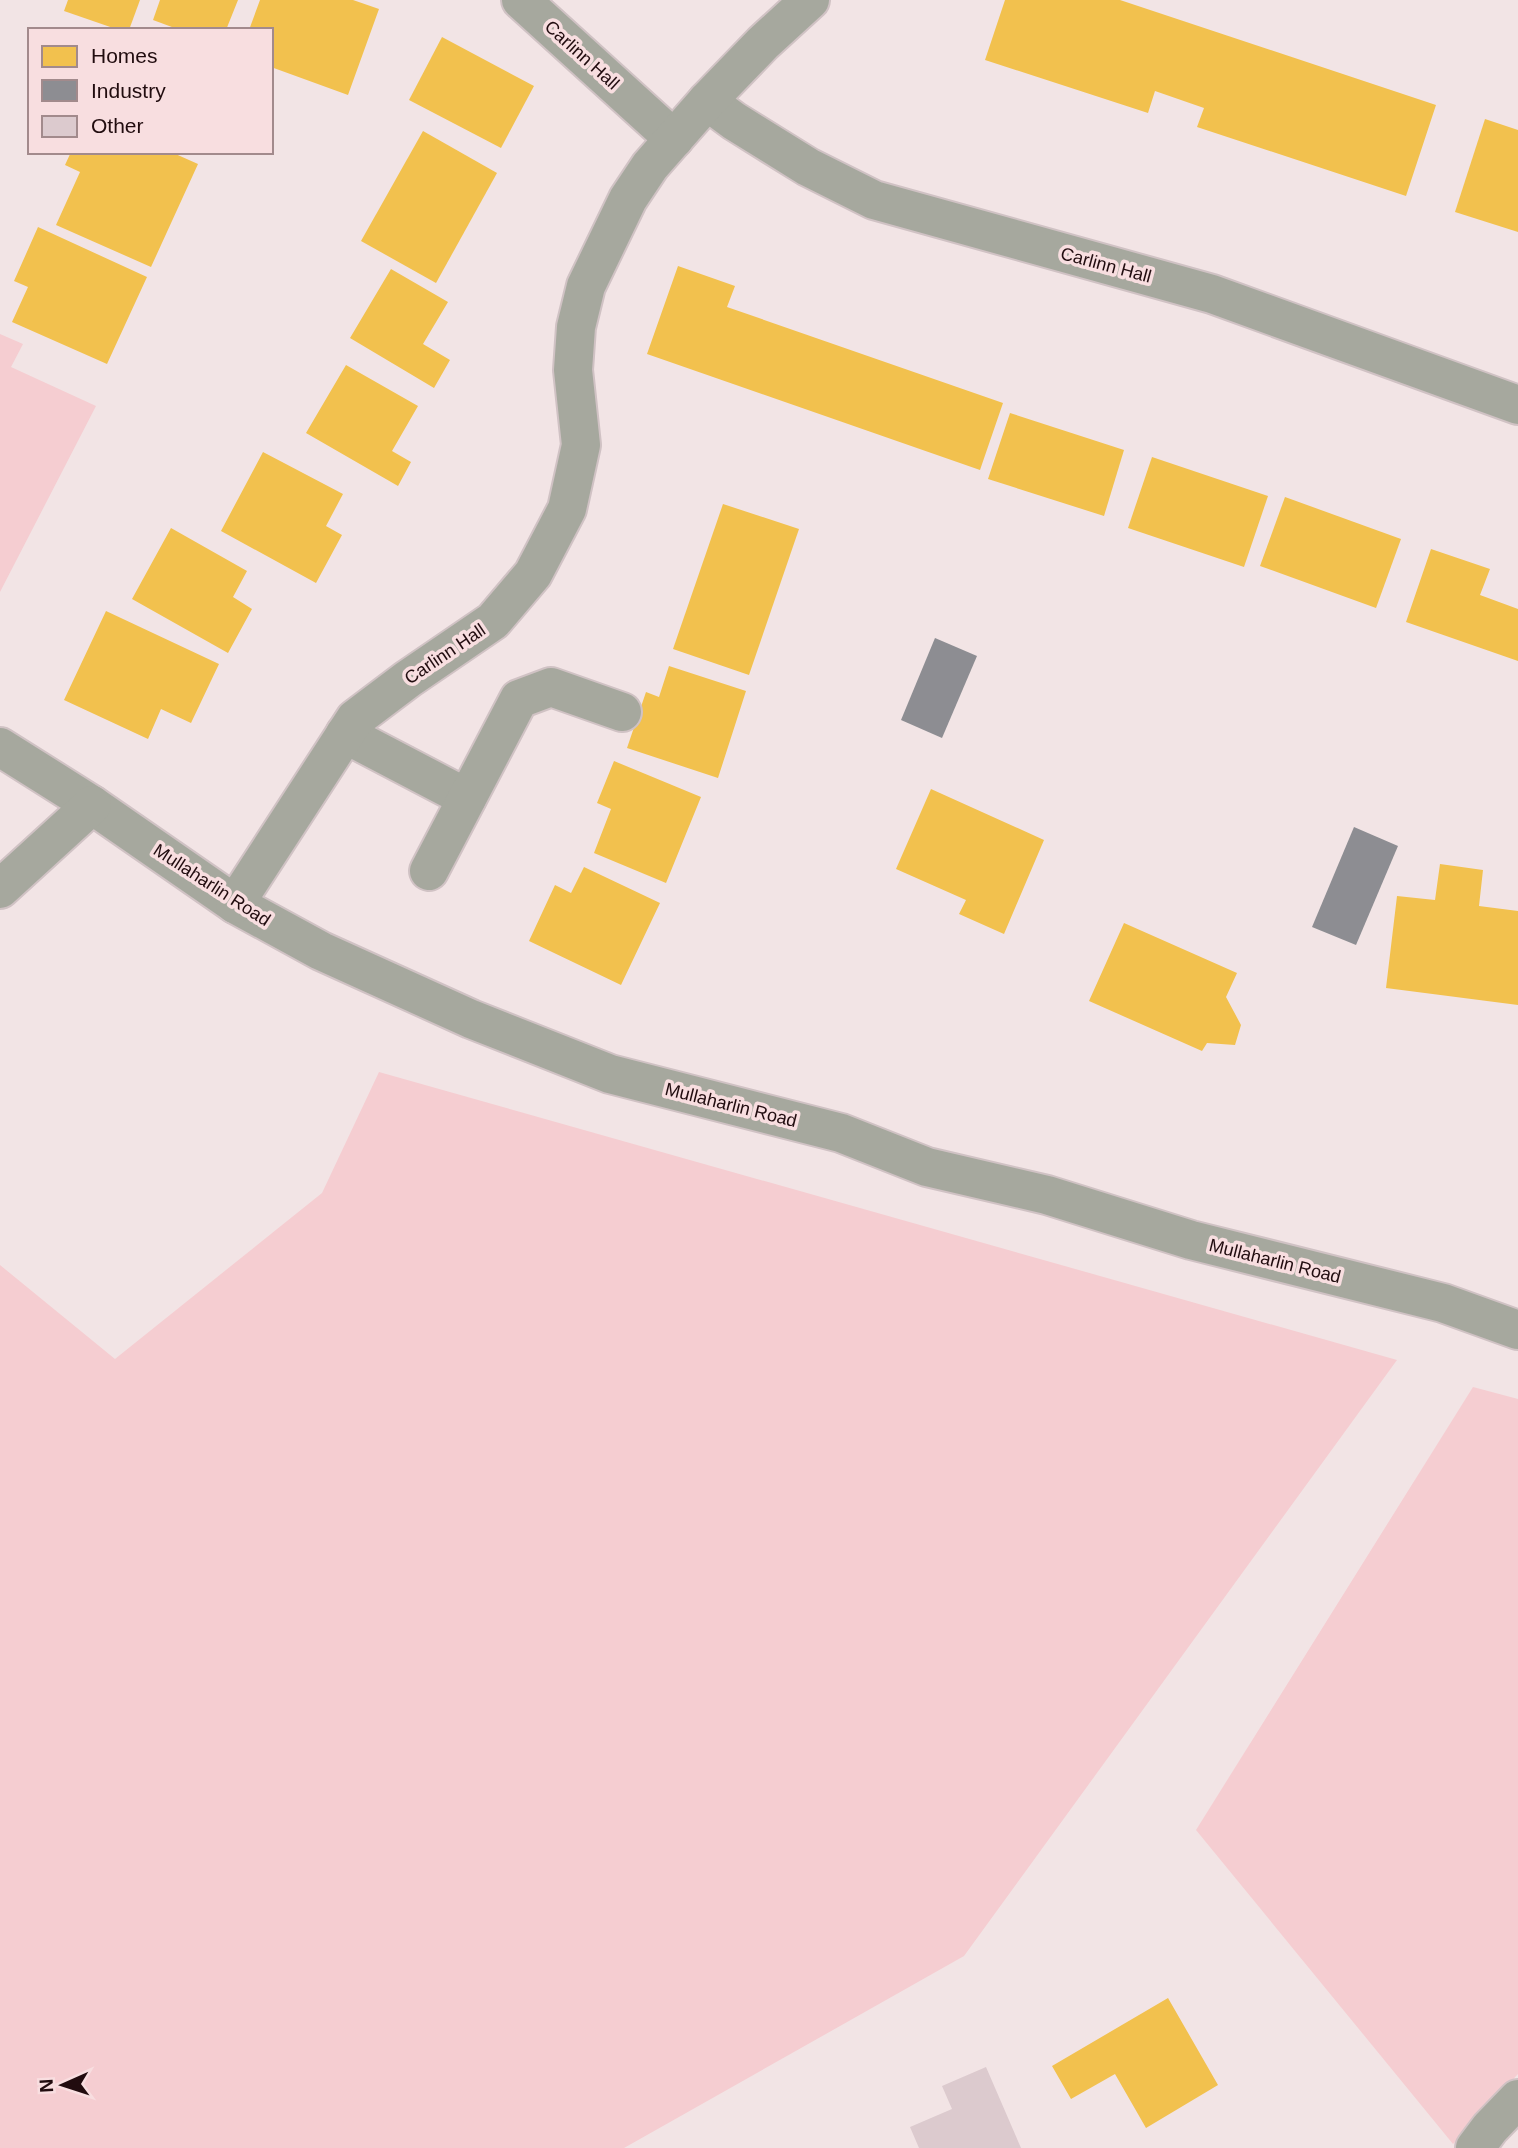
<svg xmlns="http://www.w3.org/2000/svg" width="1518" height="2148" viewBox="0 0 1518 2148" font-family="Helvetica,sans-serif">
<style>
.green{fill:#f5cdd1}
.homes{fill:#f2c14e}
.industry{fill:#8d8d92}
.building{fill:#dccace}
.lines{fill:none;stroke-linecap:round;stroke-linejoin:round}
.minor-casing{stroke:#d0c2c4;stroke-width:42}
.minor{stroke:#a6a89e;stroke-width:38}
.labels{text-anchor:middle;stroke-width:7;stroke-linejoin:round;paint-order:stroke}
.street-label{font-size:18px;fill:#210c0f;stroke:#f8dee0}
</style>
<rect width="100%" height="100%" fill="#f2e4e5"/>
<g class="green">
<polygon points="0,334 23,344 11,367 96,406 0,592"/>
<polygon points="379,1072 1397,1360 964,1956 624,2148 0,2148 0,1265 115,1359 322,1193"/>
<polygon points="1473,1387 1518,1399 1518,2074 1453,2144 1196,1830"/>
</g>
<g class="homes">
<polygon points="68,0 140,0 129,30 119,30 64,11"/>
<polygon points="160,0 238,0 226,30 180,30 153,20"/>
<polygon points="260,0 353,0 379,9 348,95 271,67 271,30 249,30"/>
<polygon points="1005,0 1120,0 1436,105 1406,196 1197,127 1204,108 1155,91 1148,113 985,60"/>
<polygon points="442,37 534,86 501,148 409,100"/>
<polygon points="1485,119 1518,130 1518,232 1455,212"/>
<polygon points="423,131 497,173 436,283 361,241"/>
<polygon points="71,152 171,152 198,164 151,267 56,225 80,172 65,165"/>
<polygon points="38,227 147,277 107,364 12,322 28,287 14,281"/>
<polygon points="678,266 735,286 727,307 1003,403 980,470 647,354"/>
<polygon points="391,269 448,302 423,344 450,360 434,388 350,338"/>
<polygon points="346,365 418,406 392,451 411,462 398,486 306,433"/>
<polygon points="1010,413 1124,450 1104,516 988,479"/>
<polygon points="263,452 343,494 326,526 342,535 316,583 221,531"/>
<polygon points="1152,457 1268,496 1244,567 1128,528"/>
<polygon points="1285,497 1401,539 1376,608 1260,566"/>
<polygon points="723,504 799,529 749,675 673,649"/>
<polygon points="171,528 247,571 233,597 252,609 228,653 132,599"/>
<polygon points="1431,549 1490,569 1480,595 1518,609 1518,661 1406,622"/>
<polygon points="106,611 219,664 191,723 161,709 148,739 64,700"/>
<polygon points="669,666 746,691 718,778 627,748 646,692 659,697"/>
<polygon points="614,761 701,797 666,883 594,853 611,809 597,803"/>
<polygon points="931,789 1044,840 1004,934 959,914 966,900 896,869"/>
<polygon points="1440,864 1483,870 1479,906 1518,911 1518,1005 1386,988 1397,896 1435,900"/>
<polygon points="584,867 660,903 621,985 529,941 555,885 571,893"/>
<polygon points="1124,923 1237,973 1226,997 1241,1025 1235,1045 1207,1043 1202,1051 1089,1001"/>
<polygon points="1168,1998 1218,2085 1146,2128 1115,2074 1071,2099 1052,2066"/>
</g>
<g class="industry">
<polygon points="935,638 977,656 942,738 901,720"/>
<polygon points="1354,827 1398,846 1356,945 1312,927"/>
</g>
<polygon class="building" points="986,2067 1021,2148 919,2148 910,2127 952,2109 942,2086"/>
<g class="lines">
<g class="minor-casing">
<g id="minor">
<polyline points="521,0 674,139"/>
<polyline points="707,101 734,121 808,167 874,200 1212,294 1518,405"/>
<polyline points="345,734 467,798"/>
<polyline points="0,747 92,805 235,904 321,951 471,1019 610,1074 841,1133 927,1167 1047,1195 1191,1240 1443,1303 1518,1330"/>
<polyline points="429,871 519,699 551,687 622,712"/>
<polyline points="0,889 92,805"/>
<polyline points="235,904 355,719 408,679 493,621 533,574 567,509 581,445 573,370 576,327 586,286 628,199 650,166 707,101 763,43 810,0"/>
<polyline points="1475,2148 1490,2128 1518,2099"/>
</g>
</g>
<use href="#minor" class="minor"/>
</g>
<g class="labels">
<g class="street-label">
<text transform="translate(582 55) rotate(42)" y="6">Carlinn Hall</text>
<text transform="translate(1106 265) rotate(15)" y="6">Carlinn Hall</text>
<text transform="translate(445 654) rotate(-34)" y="6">Carlinn Hall</text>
<text transform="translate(212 885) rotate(33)" y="6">Mullaharlin Road</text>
<text transform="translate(731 1105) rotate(14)" y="6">Mullaharlin Road</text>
<text transform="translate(1275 1261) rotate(14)" y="6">Mullaharlin Road</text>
</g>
</g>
<rect x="28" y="28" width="245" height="126" fill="#f8dee0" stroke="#a28a8c" stroke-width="2"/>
<rect x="42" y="46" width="35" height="21" fill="#f2c14e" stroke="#a28a8c" stroke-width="2"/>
<text x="91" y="63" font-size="21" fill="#210c0f">Homes</text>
<rect x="42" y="80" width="35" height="21" fill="#8d8d92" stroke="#a28a8c" stroke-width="2"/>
<text x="91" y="98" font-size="21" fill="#210c0f">Industry</text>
<rect x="42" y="116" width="35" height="21" fill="#dccace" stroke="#a28a8c" stroke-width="2"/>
<text x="91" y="133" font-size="21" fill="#210c0f">Other</text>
<g transform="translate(63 2085) rotate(267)" stroke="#f8dee0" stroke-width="5" paint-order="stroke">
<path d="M0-5L12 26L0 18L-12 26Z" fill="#210c0f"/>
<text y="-10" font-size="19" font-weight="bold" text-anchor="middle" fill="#210c0f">N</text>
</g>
</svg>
